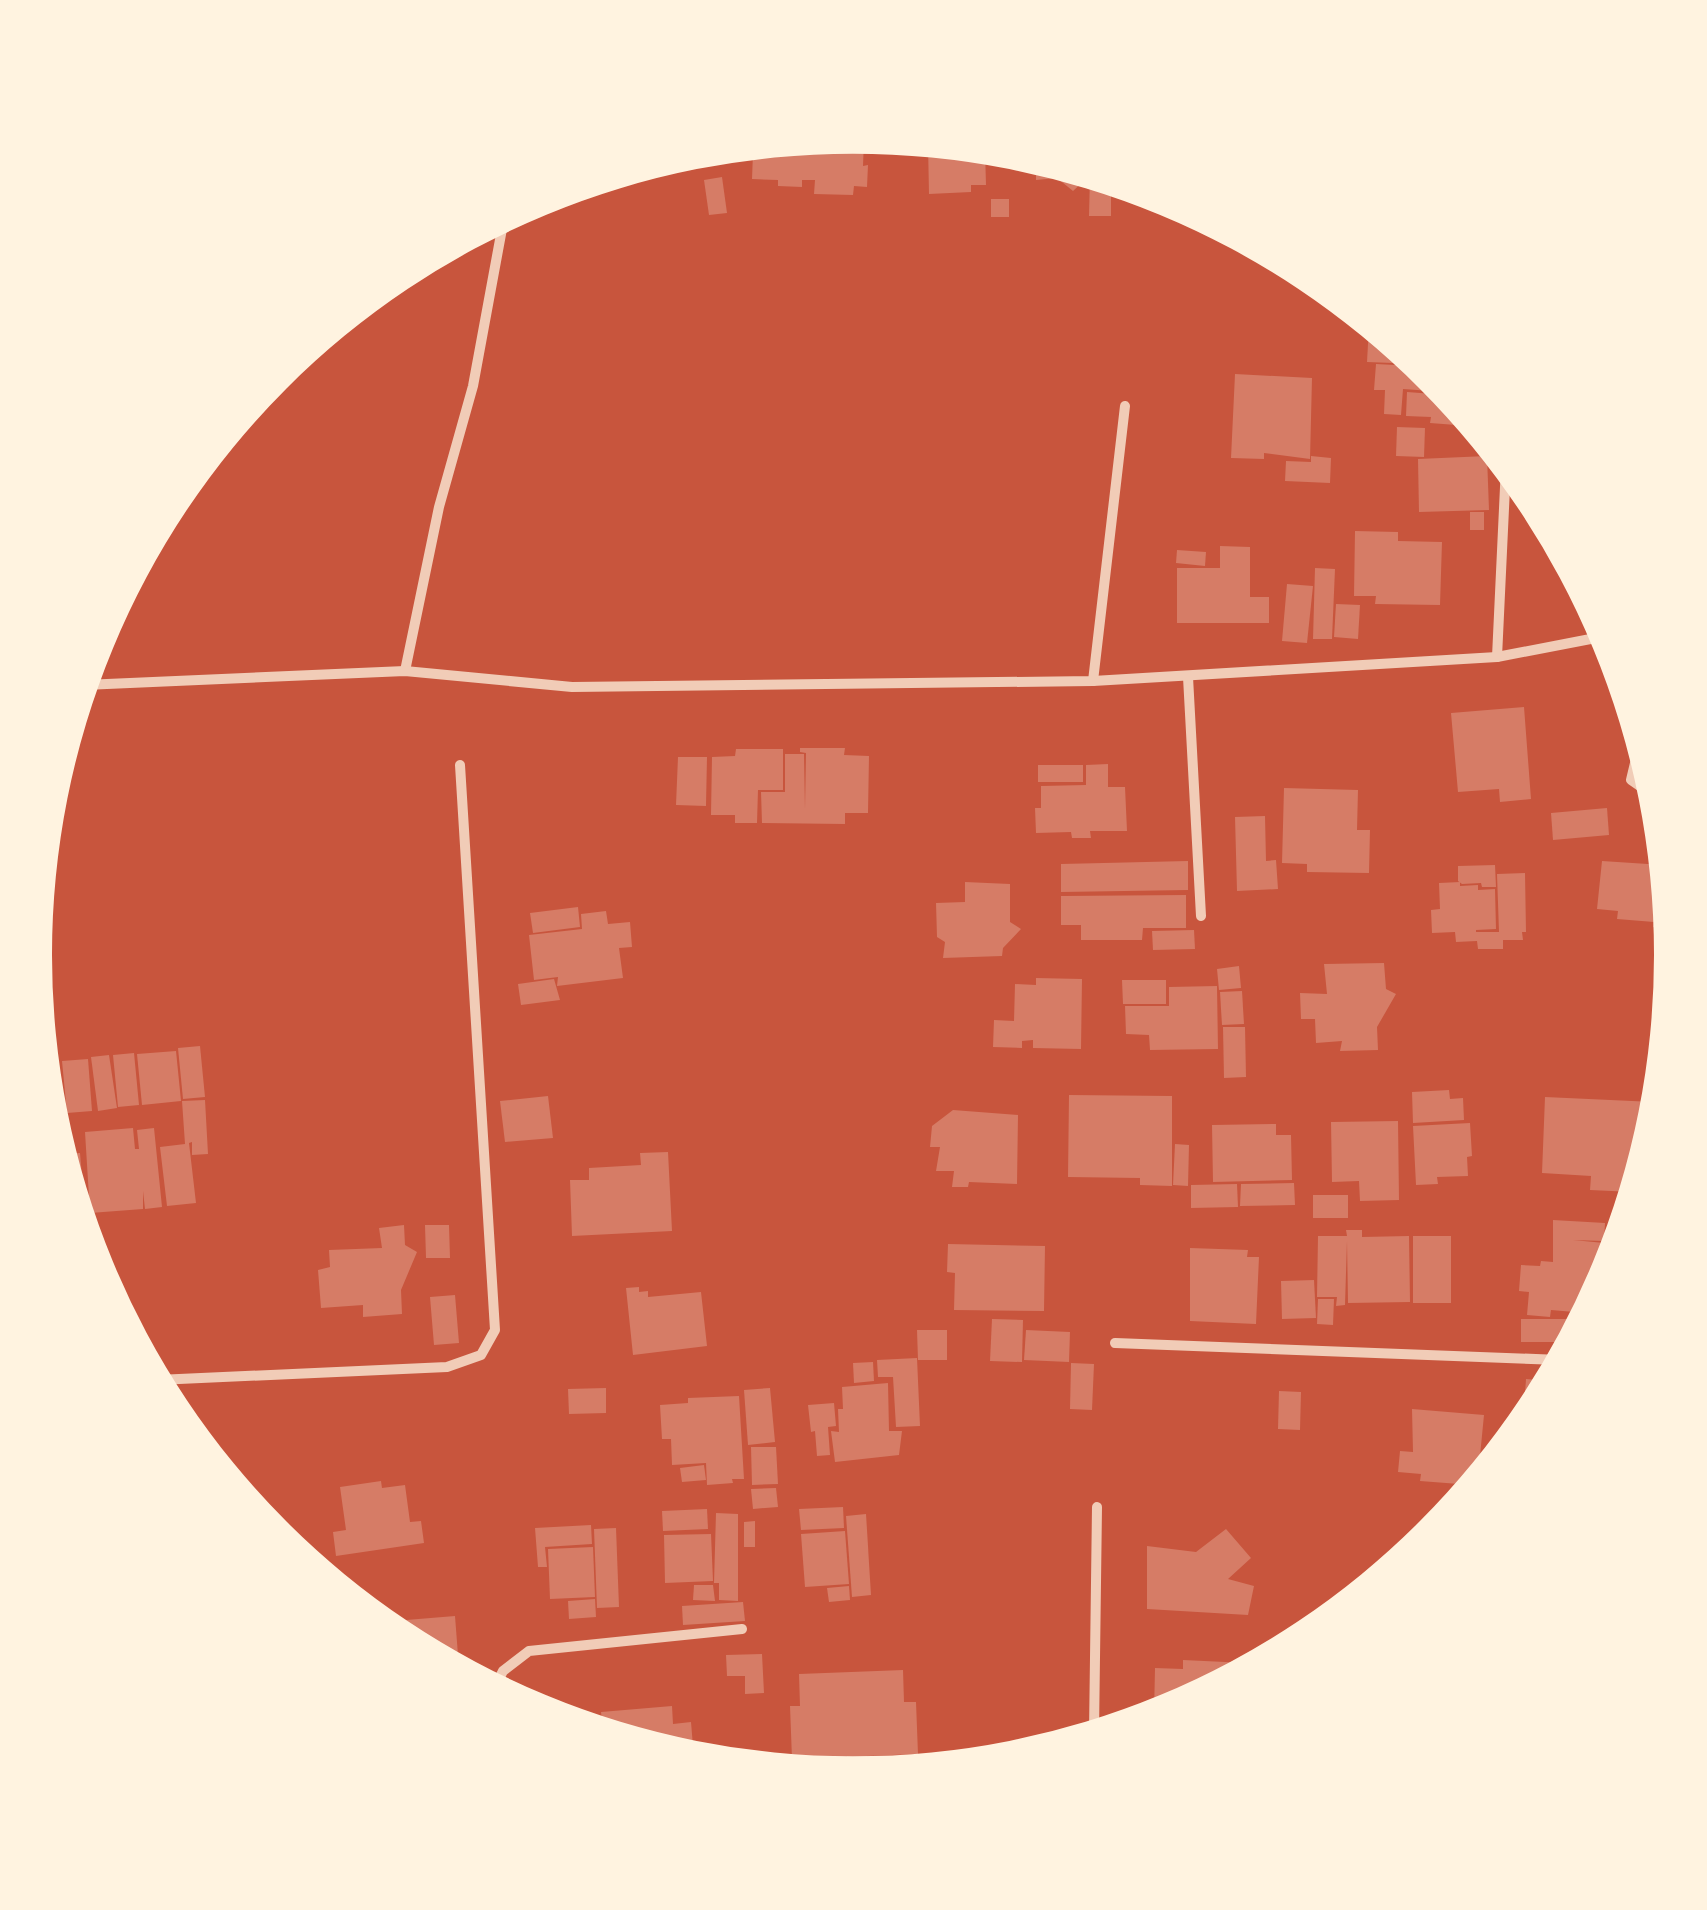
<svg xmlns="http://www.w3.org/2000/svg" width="1707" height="1910" viewBox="0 0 1707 1910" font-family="Rubik,sans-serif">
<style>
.building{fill:#d67c66}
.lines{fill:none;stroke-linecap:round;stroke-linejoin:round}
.minor{stroke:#f1ccb7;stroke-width:10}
</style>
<rect width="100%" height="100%" fill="#c8553d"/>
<g class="building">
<polygon points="846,137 864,140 863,166 868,165 867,187 854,186 853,195 814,194 815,180 802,180 802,187 778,186 778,180 752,179 753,153 763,153 763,145"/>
<polygon points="928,144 985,150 986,185 971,185 971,192 929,194"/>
<polygon points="687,154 686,166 662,162 671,159"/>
<polygon points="1036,159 1080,173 1085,180 1073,191 1057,178 1036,180"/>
<polygon points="658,163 658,177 630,173 629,182 605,179"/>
<polygon points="1090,176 1111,182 1111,216 1089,216"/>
<polygon points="722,177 727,213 709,215 704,180"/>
<rect x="991" y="199" width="18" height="18"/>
<polygon points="1369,326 1394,345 1393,363 1367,362"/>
<polygon points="1396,347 1433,377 1445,392 1403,389 1401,415 1384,414 1385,390 1374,390 1376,364 1395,365"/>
<polygon points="1235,374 1312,378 1310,459 1264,453 1264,459 1231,458"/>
<polygon points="1407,392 1447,395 1467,418 1456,417 1456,425 1430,423 1431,417 1406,416"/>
<polygon points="1397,427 1425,428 1424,457 1396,456"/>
<polygon points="1311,456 1331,458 1330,483 1285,481 1286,461 1311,462"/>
<polygon points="1487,456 1489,510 1419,512 1418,459"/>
<rect x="1470" y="512" width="14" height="18"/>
<polygon points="1355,531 1398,532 1398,541 1442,542 1440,605 1375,604 1376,596 1354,596"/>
<polygon points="1220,546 1250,547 1250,597 1269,597 1269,623 1177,623 1177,568 1220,568"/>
<polygon points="1177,550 1206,552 1205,566 1176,563"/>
<polygon points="1315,568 1335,569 1332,639 1313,639"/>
<polygon points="1287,584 1313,586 1307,643 1282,641"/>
<polygon points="1336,604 1360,605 1358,639 1334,637"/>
<polygon points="1524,707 1531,799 1500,802 1499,789 1458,792 1451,713"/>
<polygon points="800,748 845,748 844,755 869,756 868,813 845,813 845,824 762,823 761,792 785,792 785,754 804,754 805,809 806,753 800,752"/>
<polygon points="736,749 783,749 783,790 758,790 757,823 735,823 735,815 711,815 712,757 735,756"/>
<polygon points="678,757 707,757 706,806 676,805"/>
<polygon points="1108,764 1108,787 1125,787 1127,831 1090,831 1091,838 1072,838 1071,832 1036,833 1035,808 1041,808 1041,786 1086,785 1086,765"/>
<rect x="1038" y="765" width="45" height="17"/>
<polygon points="1284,788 1358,790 1357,830 1370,830 1369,873 1307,872 1307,864 1282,863"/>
<polygon points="1607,808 1609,835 1553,840 1551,813"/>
<polygon points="1265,816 1266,861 1276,860 1278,889 1237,891 1235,817"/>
<polygon points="1188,861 1188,890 1061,892 1061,864"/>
<polygon points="1602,861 1663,865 1669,929 1653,927 1654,922 1617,919 1618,911 1597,909"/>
<polygon points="1495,865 1496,887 1482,887 1481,883 1462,884 1458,881 1458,866"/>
<polygon points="1525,873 1526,932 1522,932 1523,940 1503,940 1503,949 1478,949 1477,941 1456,942 1455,932 1432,933 1431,910 1440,909 1439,883 1460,882 1460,886 1478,885 1478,890 1495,889 1496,929 1476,930 1476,932 1499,932 1497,874"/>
<polygon points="965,882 1010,884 1010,922 1021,929 1003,948 1002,956 943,958 945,942 937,937 936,903 965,902"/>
<polygon points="1186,895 1186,928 1143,928 1142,940 1081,940 1081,925 1061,925 1061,896"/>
<polygon points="578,907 580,927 533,933 530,913"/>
<polygon points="606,911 608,924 630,922 632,947 619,948 623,978 557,986 558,977 534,980 529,935 582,929 581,914"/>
<polygon points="1194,930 1195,949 1153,950 1152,931"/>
<polygon points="1384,963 1386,989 1396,994 1377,1027 1378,1050 1340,1051 1342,1041 1316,1043 1315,1019 1301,1019 1300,993 1327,994 1324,964"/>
<polygon points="1239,966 1241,988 1219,990 1217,969"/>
<polygon points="1036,978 1082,979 1081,1049 1033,1048 1033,1040 1022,1041 1022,1048 993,1047 994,1020 1014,1021 1015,984 1036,985"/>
<polygon points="554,979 560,1000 521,1005 518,984"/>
<polygon points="1122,980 1166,980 1166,1004 1123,1004"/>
<polygon points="1217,986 1218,1049 1150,1050 1149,1035 1126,1034 1125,1006 1169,1006 1169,987"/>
<polygon points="1242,991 1244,1024 1222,1025 1220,992"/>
<polygon points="1223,1027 1245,1027 1246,1077 1224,1078"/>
<polygon points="200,1046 205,1097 183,1099 178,1048"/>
<polygon points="176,1051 181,1101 142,1105 137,1054"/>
<polygon points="134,1053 139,1105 118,1107 113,1055"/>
<polygon points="109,1055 117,1108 98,1111 91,1057"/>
<polygon points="88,1059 92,1111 67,1113 62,1061"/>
<polygon points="57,1061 64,1117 52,1119 46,1063"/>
<polygon points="1449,1090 1450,1099 1463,1098 1464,1120 1413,1123 1412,1092"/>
<polygon points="1069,1095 1172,1096 1172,1186 1140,1185 1140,1178 1068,1177"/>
<polygon points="548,1096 553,1138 505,1142 500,1101"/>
<polygon points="1545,1097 1654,1102 1653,1127 1633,1192 1590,1190 1591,1176 1542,1173"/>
<polygon points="205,1100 208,1154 192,1155 192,1142 189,1143 196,1203 167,1206 160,1147 185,1144 182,1101"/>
<polygon points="953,1110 1018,1115 1017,1184 969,1182 968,1187 952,1187 954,1171 936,1171 940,1147 930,1147 932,1126"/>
<polygon points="1398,1121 1399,1200 1360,1201 1359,1181 1332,1182 1331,1122"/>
<polygon points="1470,1123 1472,1156 1467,1157 1468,1176 1437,1177 1438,1184 1416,1185 1413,1126"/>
<polygon points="1276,1124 1276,1135 1291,1135 1292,1180 1213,1182 1212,1125"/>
<polygon points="133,1128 135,1149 139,1149 137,1130 154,1128 162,1207 145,1209 143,1191 143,1209 90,1213 85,1132"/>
<polygon points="1175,1144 1189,1145 1188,1186 1173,1185"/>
<polygon points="668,1152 672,1231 572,1236 570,1180 589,1180 589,1168 641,1165 640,1153"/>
<polygon points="80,1153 86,1224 84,1225 63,1154"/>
<polygon points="1294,1183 1295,1205 1240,1206 1241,1184"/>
<polygon points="1237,1184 1238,1207 1191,1208 1191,1185"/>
<rect x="1313" y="1195" width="35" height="23"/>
<polygon points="1553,1220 1605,1223 1604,1241 1573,1240 1615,1244 1615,1251 1609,1251 1607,1270 1596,1269 1594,1297 1586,1313 1551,1310 1550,1317 1527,1315 1529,1292 1519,1291 1521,1265 1540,1266 1541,1261 1553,1262"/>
<polygon points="404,1225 405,1245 417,1252 401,1290 402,1314 363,1317 363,1305 321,1308 318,1270 330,1267 329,1250 382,1248 379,1228"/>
<polygon points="425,1225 449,1225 450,1258 426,1258"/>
<polygon points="1346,1230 1362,1230 1362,1237 1409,1236 1410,1302 1348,1303 1347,1241 1345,1305 1336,1306 1337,1297 1317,1297 1318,1236 1347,1236"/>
<rect x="1413" y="1236" width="38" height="67"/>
<polygon points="948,1244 1045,1246 1044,1311 954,1310 955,1273 947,1272"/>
<polygon points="1190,1248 1248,1250 1247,1257 1259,1257 1256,1324 1190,1321"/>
<polygon points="1314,1280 1316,1318 1282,1319 1281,1281"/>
<polygon points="639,1287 639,1292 648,1291 648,1297 701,1292 707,1346 633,1355 626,1288"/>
<polygon points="455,1295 459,1343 434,1345 430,1297"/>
<polygon points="1318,1299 1334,1299 1333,1325 1317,1324"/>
<polygon points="992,1319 1023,1320 1022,1362 990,1361"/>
<polygon points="1521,1319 1580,1319 1580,1323 1570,1342 1521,1342"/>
<polygon points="917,1330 947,1330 947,1360 918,1360"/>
<polygon points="1026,1330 1070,1332 1069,1362 1024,1360"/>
<polygon points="917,1358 920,1426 896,1427 893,1377 878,1377 877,1360"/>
<polygon points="873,1362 874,1381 854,1383 853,1363"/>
<polygon points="1071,1363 1094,1364 1092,1410 1070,1409"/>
<polygon points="1526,1379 1550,1381 1523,1423"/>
<polygon points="888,1383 889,1431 902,1431 899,1455 835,1462 831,1431 839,1432 838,1409 843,1409 842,1387"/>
<polygon points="606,1388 606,1413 569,1414 568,1389"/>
<polygon points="770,1388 775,1442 748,1445 744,1390"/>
<polygon points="1279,1391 1301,1392 1300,1430 1278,1429"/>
<polygon points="739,1396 744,1479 732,1479 733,1483 707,1485 706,1463 672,1465 671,1439 662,1439 660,1405 688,1403 688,1398"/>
<polygon points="834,1403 836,1426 828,1427 830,1455 817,1456 815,1431 811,1432 808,1405"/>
<polygon points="1412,1409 1484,1415 1480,1456 1493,1457 1493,1460 1472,1485 1420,1481 1421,1474 1398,1472 1400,1451 1413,1452"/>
<polygon points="751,1447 776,1447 778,1484 752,1485"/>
<polygon points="704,1465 706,1480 682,1482 680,1468"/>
<polygon points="381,1481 382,1488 405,1485 410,1522 421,1521 424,1543 336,1556 333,1532 346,1530 340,1487"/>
<polygon points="776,1488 778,1507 753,1509 751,1489"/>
<polygon points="843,1507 844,1528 801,1530 799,1509"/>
<polygon points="707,1509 708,1529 663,1531 662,1511"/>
<polygon points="716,1513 738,1514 738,1601 719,1600 719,1583 714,1583"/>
<polygon points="866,1514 871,1595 852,1597 846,1516"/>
<polygon points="755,1521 755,1547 744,1547 744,1522"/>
<polygon points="591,1525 592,1544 545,1547 547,1567 538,1567 535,1528"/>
<polygon points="616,1528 619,1607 597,1608 594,1529"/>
<polygon points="1226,1529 1251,1558 1228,1579 1254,1586 1248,1615 1147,1609 1147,1546 1196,1552"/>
<polygon points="845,1531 849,1584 805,1587 801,1534"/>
<polygon points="711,1534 713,1581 665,1583 664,1535"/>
<polygon points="593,1547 595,1597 550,1599 548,1549"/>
<polygon points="694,1585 713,1585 715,1601 693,1600"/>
<polygon points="849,1586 850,1600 829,1602 827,1588"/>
<polygon points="595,1599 596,1617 569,1619 568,1601"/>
<polygon points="743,1602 745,1621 683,1625 682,1606"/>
<polygon points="455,1616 459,1668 398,1635 382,1622"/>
<polygon points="762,1654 764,1693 745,1694 745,1676 727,1676 726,1655"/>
<polygon points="1183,1660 1247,1663 1247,1668 1154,1715 1155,1668 1183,1669"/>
<polygon points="903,1670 904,1702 916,1702 918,1754 867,1756 867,1761 847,1762 847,1756 792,1759 790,1706 800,1706 799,1674"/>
<polygon points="672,1706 673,1724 691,1722 694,1758 603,1730 601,1712"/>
</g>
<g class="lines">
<g class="minor">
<polyline points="1497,657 1506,466"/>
<polyline points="405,671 439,507 473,386 504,218"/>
<polyline points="1188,677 1201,916"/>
<polyline points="1093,681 1125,406"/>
<polyline points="84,685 405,671 572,687 1093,681 1497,657 1606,636"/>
<polyline points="1640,742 1631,780 1657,798"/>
<polyline points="1115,1343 1560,1360"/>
<polyline points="157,1380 447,1367 481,1355 495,1330 460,765"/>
<polyline points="495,1687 503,1671 529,1651 742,1629"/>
<polyline points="1094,1733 1097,1507"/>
</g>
</g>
<path d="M0 0H1707V1910H0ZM52 955a801 801 0 1 1 1602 0a801 801 0 1 1-1602 0Z" fill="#fff3e0" fill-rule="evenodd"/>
</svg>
